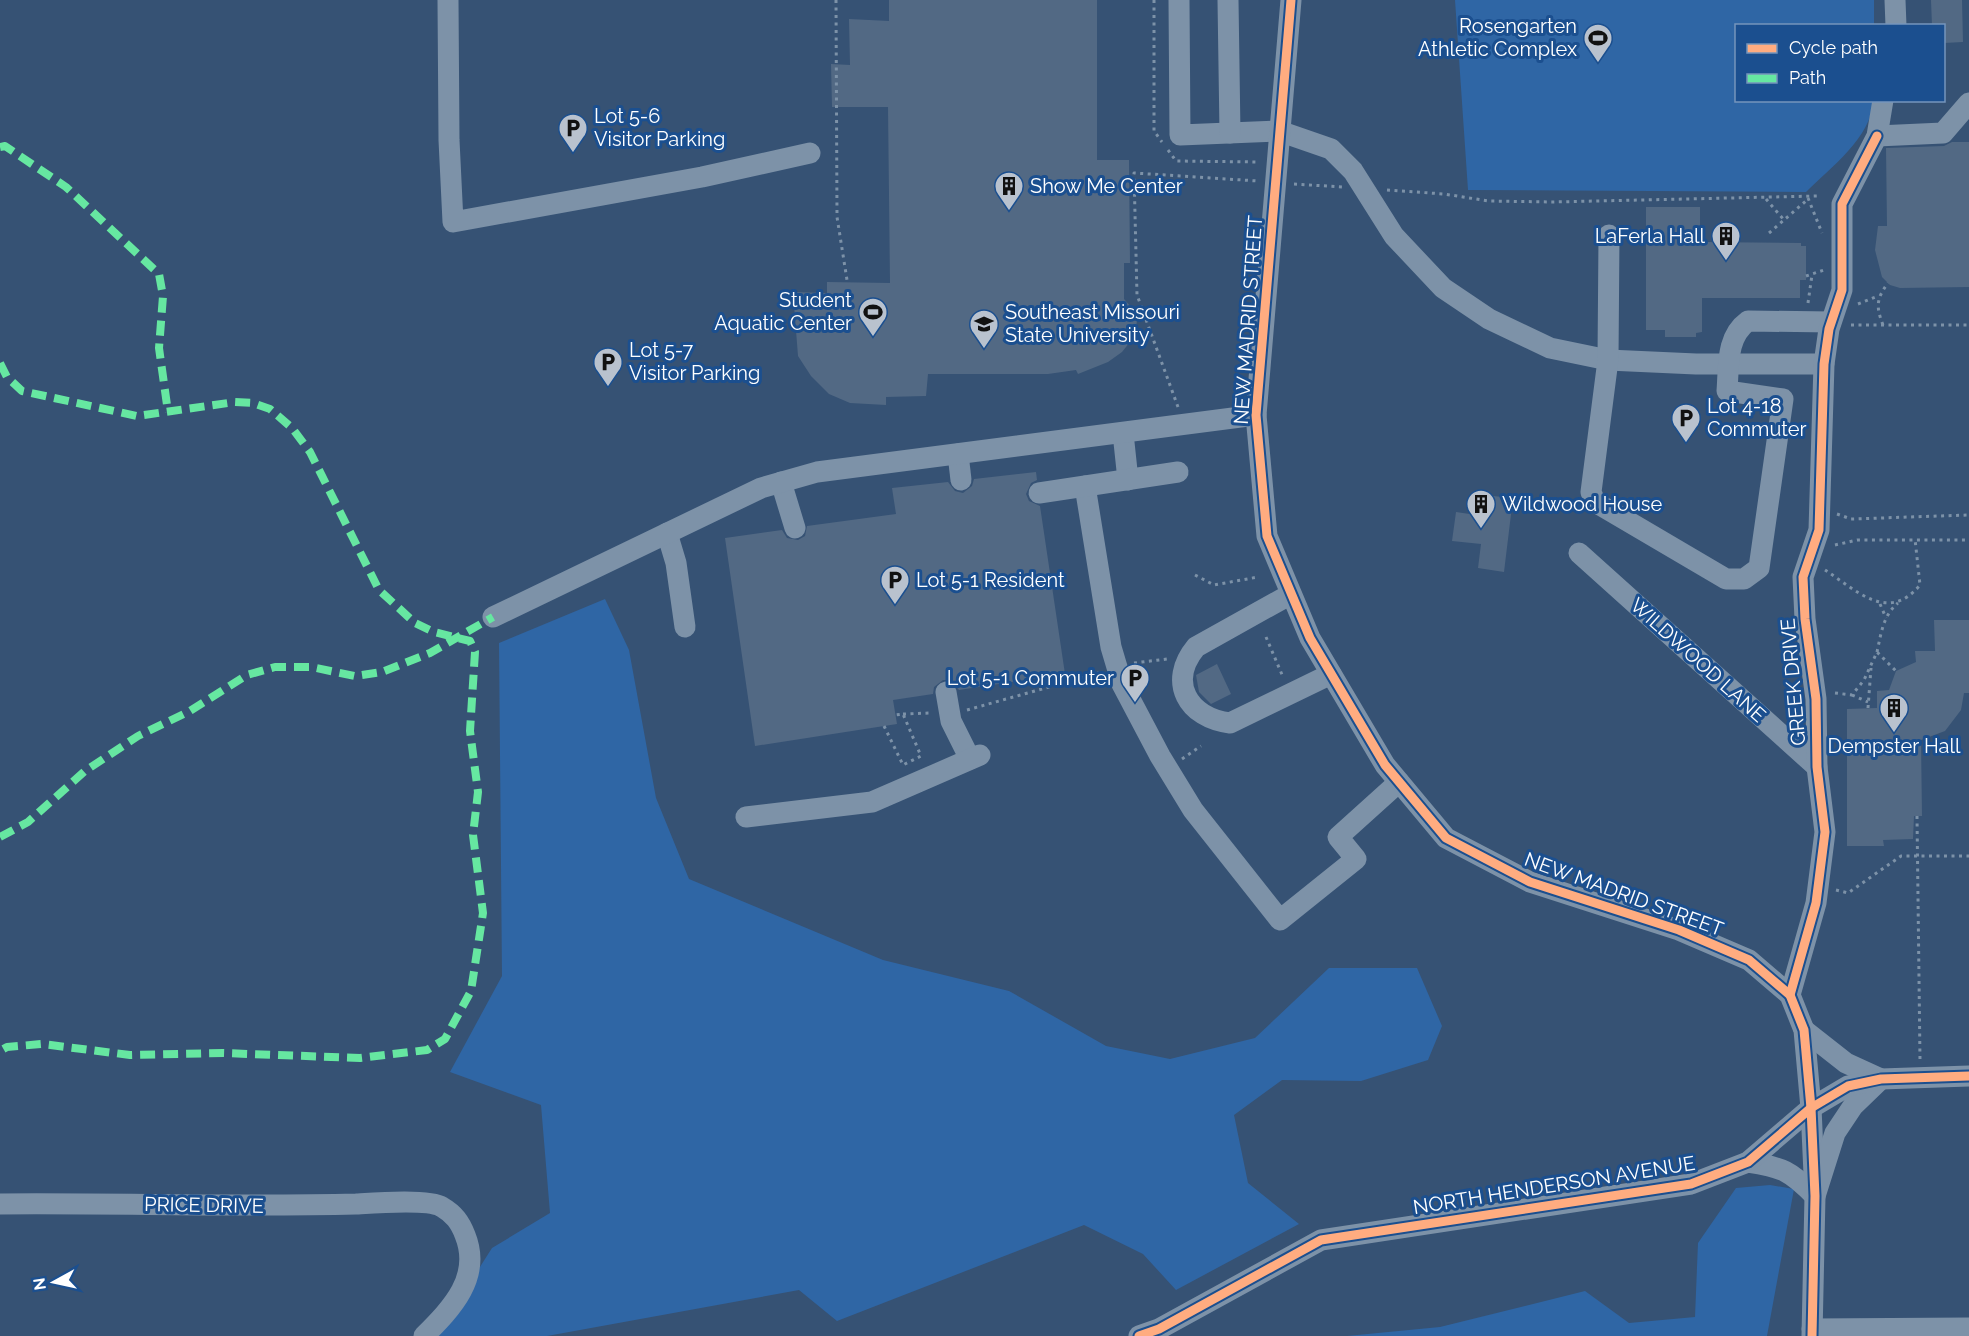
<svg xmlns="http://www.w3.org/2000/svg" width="1969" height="1336" viewBox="0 0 1969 1336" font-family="Raleway,sans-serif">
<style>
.green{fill:#2f66a5}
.building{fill:#526984}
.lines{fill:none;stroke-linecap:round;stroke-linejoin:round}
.path{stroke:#7d92a8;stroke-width:3;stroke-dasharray:3 4.5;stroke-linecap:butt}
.minor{stroke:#7d92a8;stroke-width:21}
.quiet{stroke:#66e7a1;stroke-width:8;stroke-dasharray:15 8;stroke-linecap:butt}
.cycleway-casing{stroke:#1b4f8f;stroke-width:13}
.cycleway{stroke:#ffac80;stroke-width:9}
.labels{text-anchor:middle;stroke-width:6;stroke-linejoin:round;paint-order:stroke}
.poi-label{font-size:20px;fill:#fff;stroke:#1b4f8f;text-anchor:start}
.street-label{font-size:20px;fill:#fff;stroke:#1b4f8f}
</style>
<rect width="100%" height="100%" fill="#365274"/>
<g class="green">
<path d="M1455 0H1874V25L1736 26V100L1873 101C1872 137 1830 168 1806 192L1468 190Z"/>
<polygon points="605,599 629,650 656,798 689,879 883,960 1009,991 1106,1046 1170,1059 1255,1038 1329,968 1417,968 1442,1026 1428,1060 1361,1081 1282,1080 1234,1115 1248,1183 1299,1224 1176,1290 1143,1254 1084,1225 837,1321 799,1290 547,1336 436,1336 492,1248 550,1213 541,1105 450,1072 502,976 499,643"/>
<polygon points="1770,1185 1794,1189 1767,1336 1347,1336 1440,1327 1585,1291 1629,1323 1695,1317 1698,1243 1736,1188"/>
</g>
<g class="building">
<polygon points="889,0 1097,0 1097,160 1129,160 1130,263 1124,263 1124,299 1132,308 1137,321 1134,337 1122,352 1108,362 1078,374 1076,370 1048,374 928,374 926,396 886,397 886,405 850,403 829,394 811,376 798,356 793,292 827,293 827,282 890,283 888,107 832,107 831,64 850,65 849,19 889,21"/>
<polygon points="1931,0 1962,0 1963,42 1944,43 1944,26 1932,26"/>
<polygon points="1952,142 1969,142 1969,287 1900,288 1890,285 1882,277 1875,250 1878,226 1887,226 1886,148 1944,146"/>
<polygon points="1646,207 1700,207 1700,242 1801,243 1801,246 1806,246 1806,280 1800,280 1800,298 1702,298 1702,332 1696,333 1696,337 1665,337 1665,330 1646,330"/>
<polygon points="1036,472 1037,480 1031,483 1026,494 1029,501 1040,506 1065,674 959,690 951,680 943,680 934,687 933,694 893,700 897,724 755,746 725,538 782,530 787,538 798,540 805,536 807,526 896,514 892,488 948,482 955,491 963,493 972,486 974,479"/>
<polygon points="1493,496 1513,498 1504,572 1478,568 1481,544 1452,541 1456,512 1490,517"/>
<polygon points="1934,620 1969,620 1969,693 1964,693 1961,710 1945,731 1921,740 1922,816 1914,816 1913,839 1883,840 1884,846 1847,846 1847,709 1877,708 1877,691 1889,690 1896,671 1916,662 1915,651 1935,651"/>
<polygon points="1217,664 1231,694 1211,704 1199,692 1196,675"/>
</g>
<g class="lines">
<g class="path">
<polyline points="836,0 837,217 847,280"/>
<polyline points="1154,0 1154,131 1162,142"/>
<polyline points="1168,150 1176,161 1259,162"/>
<polyline points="1294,184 1342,187"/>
<polyline points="1387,190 1444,194 1489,201 1553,202 1817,196"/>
<polyline points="1808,198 1822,233"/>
<polyline points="1766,199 1784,220"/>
<polyline points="1769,233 1807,200"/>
<polyline points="1806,276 1824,270"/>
<polyline points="1808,303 1812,275"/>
<polyline points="1858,304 1878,296"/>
<polyline points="1851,325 1969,325"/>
<path d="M1883 325C1876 307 1876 299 1888 283"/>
<polyline points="1178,407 1137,295 1134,173 1258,181"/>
<polyline points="1837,514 1851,519 1969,515"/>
<polyline points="1835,545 1857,540 1969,540"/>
<path d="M1825 570C1856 590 1888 624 1920 585L1915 539"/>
<polyline points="1195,575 1214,585 1258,577"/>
<polyline points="1880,604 1886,618"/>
<polyline points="1266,637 1283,677"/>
<path d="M1877 652C1881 634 1883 615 1898 603"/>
<polyline points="1134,663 1167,659"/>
<polyline points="1835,693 1852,695 1864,680 1877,652 1896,671"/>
<polyline points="1852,695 1868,702"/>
<polyline points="1868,708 1871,668"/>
<polyline points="967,710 1099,673"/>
<polyline points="903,714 931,713"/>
<polyline points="884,726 903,765 921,756 903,714 895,715"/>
<polyline points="1182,759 1201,746"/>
<polyline points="1917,816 1920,1060"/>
<polyline points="1836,890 1848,893 1901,856 1969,856"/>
</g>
<g class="minor">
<polyline points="448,0 449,140 453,222 702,177 810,153"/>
<polyline points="1179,0 1180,135 1279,131 1331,149 1353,171 1394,236 1443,288 1489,319 1550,348 1608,360 1696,364 1824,364"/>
<polyline points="1228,0 1230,133"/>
<polyline points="1291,0 1256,415 1267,536 1310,638 1385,765 1446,838 1530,882 1679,930 1749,960 1790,995 1804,1030 1811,1108 1815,1196 1812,1336"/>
<polyline points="1895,0 1896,26"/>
<polyline points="1877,136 1943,133 1969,103"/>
<path d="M1609 235 1608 360 1591 492 1595 502 1726 579H1744L1759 568 1783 399 1727 391C1729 365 1726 337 1748 321L1831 322"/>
<polyline points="1123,433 1128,480"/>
<polyline points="958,454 961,480"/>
<polyline points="781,482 795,528"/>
<polyline points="1085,486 1111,647 1122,684 1160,756 1193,810 1280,920 1356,859 1338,837 1399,782"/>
<polyline points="1039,493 1178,472"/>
<polyline points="667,533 676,563 685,627"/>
<polyline points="1579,553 1817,767"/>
<path d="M1291 594 1196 647C1167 682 1188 718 1230 723L1331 674"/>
<polyline points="493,617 761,488 817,472 1256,415"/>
<polyline points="946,692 951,721 970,759"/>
<polyline points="746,817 872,802 980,755"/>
<polyline points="1790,995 1816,903 1825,832 1817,767 1816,699 1805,619 1803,577 1819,530 1824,364 1829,329 1842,290 1842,204 1877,136 1883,100"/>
<path d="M1748 1162C1782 1167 1791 1171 1815 1196L1835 1133 1853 1106 1881 1079 1846 1063 1804 1030"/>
<path d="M0 1204C119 1203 237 1207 356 1204 374 1203 429 1199 442 1207 454 1214 460 1222 465 1235 482 1277 452 1308 424 1336"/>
<polyline points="1812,1329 1969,1328"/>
<polyline points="1139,1336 1159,1329 1321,1240 1691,1184 1748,1162 1811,1108 1848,1086 1881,1079 1969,1076"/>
</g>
<g class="quiet">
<polyline points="0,147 5,146 66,187 159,274 163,296 159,348 168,412"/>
<polyline points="0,363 7,377 22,391 137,416 235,402 253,403 270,409 292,428 310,452 379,590 415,623 434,632 470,641 475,652 470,731 478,792 473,835 483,913 471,991 445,1039 427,1050 360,1058 223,1053 130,1055 42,1044 7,1047 0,1051"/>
<polyline points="0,837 28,822 85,771 138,736 190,711 247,675 275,667 311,667 355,676 382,672 430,653 493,617"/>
</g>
<g class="cycleway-casing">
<g id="cycleway">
<polyline points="1291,0 1256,415 1267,536 1310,638 1385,765 1446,838 1530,882 1679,930 1749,960 1790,995 1804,1030 1811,1108 1815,1196 1812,1336"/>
<polyline points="1790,995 1816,903 1825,832 1817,767 1816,699 1805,619 1803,577 1819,530 1824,364 1829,329 1842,290 1842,204 1877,136"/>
<polyline points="1139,1336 1159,1329 1321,1240 1691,1184 1748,1162 1811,1108 1848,1086 1881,1079 1969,1076"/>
</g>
</g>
<use href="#cycleway" class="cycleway"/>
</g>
<defs>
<g id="stadium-pin" transform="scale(1.5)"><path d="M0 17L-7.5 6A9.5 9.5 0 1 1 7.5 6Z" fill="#b9c2ce" stroke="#1b4f8f"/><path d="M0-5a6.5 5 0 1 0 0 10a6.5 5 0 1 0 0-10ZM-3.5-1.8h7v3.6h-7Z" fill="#111"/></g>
<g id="parking-pin" transform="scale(1.5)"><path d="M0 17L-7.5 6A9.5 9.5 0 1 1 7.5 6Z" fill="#b9c2ce" stroke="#1b4f8f"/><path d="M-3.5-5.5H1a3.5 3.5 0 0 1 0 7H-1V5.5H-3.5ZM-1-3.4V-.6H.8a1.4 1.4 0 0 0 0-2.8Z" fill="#111"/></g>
<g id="building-pin" transform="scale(1.5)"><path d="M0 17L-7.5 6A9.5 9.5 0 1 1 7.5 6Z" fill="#b9c2ce" stroke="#1b4f8f"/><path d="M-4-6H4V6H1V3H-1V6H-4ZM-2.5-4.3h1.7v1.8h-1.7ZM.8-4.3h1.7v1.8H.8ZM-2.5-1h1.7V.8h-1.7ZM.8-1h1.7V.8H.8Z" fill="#111"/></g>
<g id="university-pin" transform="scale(1.5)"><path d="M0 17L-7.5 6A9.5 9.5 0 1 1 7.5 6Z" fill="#b9c2ce" stroke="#1b4f8f"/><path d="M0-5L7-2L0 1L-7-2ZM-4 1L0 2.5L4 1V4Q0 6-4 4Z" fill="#111"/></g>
</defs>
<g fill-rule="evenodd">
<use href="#stadium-pin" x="1598" y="38"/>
<use href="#parking-pin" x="573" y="128"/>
<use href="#building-pin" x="1009" y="186"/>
<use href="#building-pin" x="1726" y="236"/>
<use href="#stadium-pin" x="873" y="312"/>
<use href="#university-pin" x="984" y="324"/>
<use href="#parking-pin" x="608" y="362"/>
<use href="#parking-pin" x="1686" y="418"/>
<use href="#building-pin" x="1481" y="504"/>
<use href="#parking-pin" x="895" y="580"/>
<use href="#parking-pin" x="1135" y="678"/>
<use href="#building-pin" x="1894" y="708"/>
</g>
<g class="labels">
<g class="poi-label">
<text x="1577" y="33" text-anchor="end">Rosengarten<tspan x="1577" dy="23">Athletic Complex</tspan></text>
<text x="594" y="123">Lot 5-6<tspan x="594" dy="23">Visitor Parking</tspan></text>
<text x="1030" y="193">Show Me Center</text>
<text x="1705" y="243" text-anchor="end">LaFerla Hall</text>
<text x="852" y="307" text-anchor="end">Student<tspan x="852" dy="23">Aquatic Center</tspan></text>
<text x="1005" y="319">Southeast Missouri<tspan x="1005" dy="23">State University</tspan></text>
<text x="629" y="357">Lot 5-7<tspan x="629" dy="23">Visitor Parking</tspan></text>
<text x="1707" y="413">Lot 4-18<tspan x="1707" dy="23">Commuter</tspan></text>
<text x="1502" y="511">Wildwood House</text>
<text x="916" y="587">Lot 5-1 Resident</text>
<text x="1114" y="685" text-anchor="end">Lot 5-1 Commuter</text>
<text x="1894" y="753" text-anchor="middle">Dempster Hall</text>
</g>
<g class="street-label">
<text transform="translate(1248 320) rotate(-86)" y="7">NEW MADRID STREET</text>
<text transform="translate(1698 660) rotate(42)" y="7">WILDWOOD LANE</text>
<text transform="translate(1793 682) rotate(-95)" y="7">GREEK DRIVE</text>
<text transform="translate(1624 894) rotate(20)" y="7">NEW MADRID STREET</text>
<text transform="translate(1554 1185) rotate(-9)" y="7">NORTH HENDERSON AVENUE</text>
<text transform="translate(204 1205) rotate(1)" y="7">PRICE DRIVE</text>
</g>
</g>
<rect x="1735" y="24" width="210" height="78" fill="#1b4f8f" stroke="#7695bc" stroke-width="1.5"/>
<rect x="1747" y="44" width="30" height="9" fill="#ffac80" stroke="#7695bc" stroke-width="1.5"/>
<text x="1789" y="54" font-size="18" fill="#ffffff">Cycle path</text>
<rect x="1747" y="74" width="30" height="9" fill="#66e7a1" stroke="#7695bc" stroke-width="1.5"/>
<text x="1789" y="84" font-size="18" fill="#ffffff">Path</text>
<g transform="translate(54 1282) rotate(262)" stroke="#1b4f8f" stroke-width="4.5" paint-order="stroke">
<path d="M0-4.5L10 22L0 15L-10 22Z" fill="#ffffff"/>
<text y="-9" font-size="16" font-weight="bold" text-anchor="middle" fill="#ffffff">N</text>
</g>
</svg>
